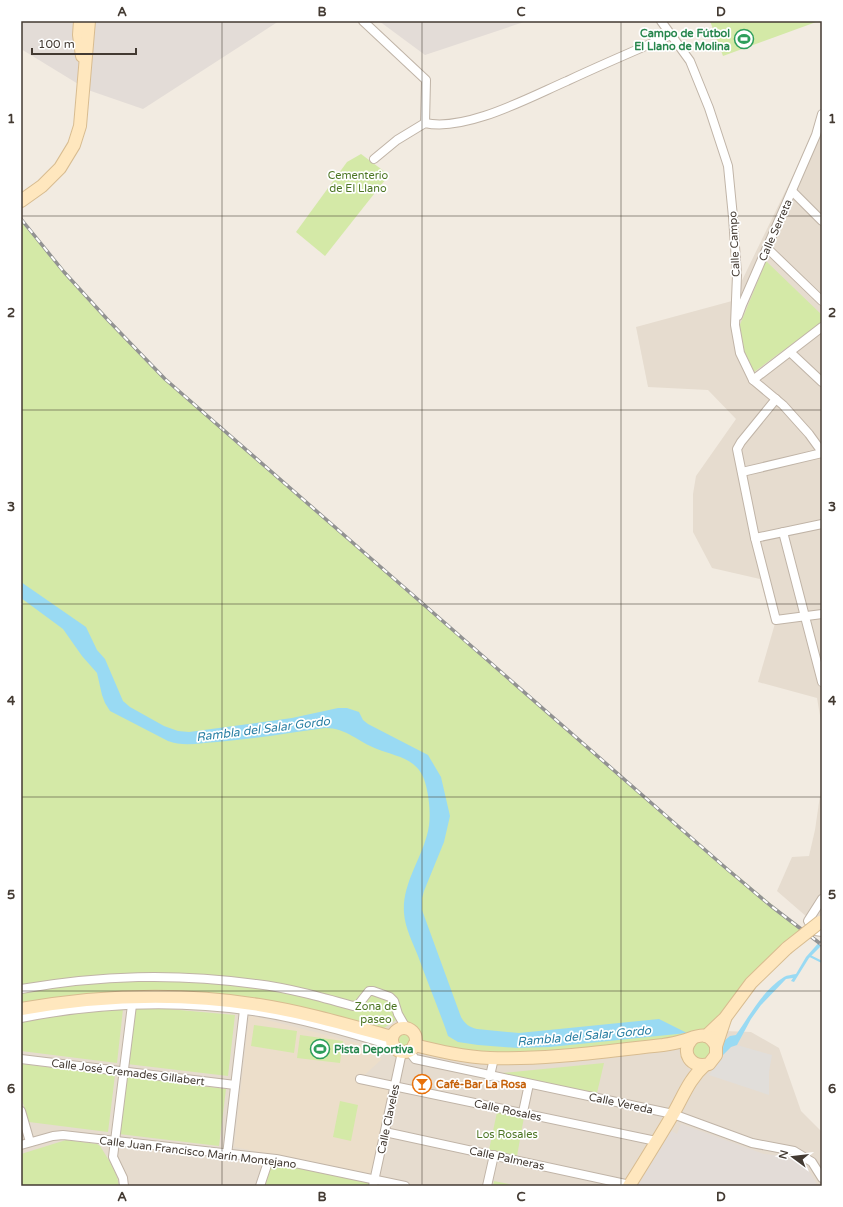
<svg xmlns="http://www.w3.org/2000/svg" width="843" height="1207" viewBox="0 0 843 1207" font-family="'Varela Round',sans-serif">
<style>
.residential{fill:#e6dccf}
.industrial{fill:#e3dcd7}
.education{fill:#ecdeca}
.green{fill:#d4e9a7}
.parking{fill:#e1deda}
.water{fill:#99daf3}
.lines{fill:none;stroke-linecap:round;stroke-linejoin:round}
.stream{stroke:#99daf3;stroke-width:2}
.minor-casing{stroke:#c0b4a7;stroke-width:10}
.secondary-casing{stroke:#d8bc90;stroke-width:14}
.minor{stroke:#fff;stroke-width:8}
.secondary{stroke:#ffe7be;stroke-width:12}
.rail-casing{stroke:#929292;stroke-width:3.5}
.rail{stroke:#fff;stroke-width:2;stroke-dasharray:6;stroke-linecap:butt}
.secondary-bridge-casing{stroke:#d8bc90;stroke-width:14;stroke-linecap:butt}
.secondary-bridge{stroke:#ffe7be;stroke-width:12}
.grid{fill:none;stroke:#433a32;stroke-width:1;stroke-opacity:0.55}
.labels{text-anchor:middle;stroke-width:3.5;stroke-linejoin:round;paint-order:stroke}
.leisure-label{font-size:11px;font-weight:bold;fill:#27864d;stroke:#fff;text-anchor:end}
.park-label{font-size:11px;fill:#4d7624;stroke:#fff}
.street-label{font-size:11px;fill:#433a32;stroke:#fff}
.food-label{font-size:11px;font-weight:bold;fill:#c56008;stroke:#fff;text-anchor:start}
.water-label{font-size:12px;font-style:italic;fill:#267da2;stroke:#fff}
.neatline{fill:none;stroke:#433a32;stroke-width:1.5}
.grid-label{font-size:13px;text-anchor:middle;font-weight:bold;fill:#433a32}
</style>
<rect width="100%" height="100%" fill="#f2ebe1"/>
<g class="residential">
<polygon points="816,128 822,134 822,727 817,698 758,682 776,620 769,613 760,579 712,568 693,532 693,494 696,476 736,419 708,390 648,387 636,327 732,301"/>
<polygon points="822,782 822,930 777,891 792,857 809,856 815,830"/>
<polygon points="21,989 369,991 406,1028 413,1032 415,1037 416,1042 697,1030 751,1032 779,1048 801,1111 822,1132 822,1186 21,1186"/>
</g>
<g class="industrial">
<polygon points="21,21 279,21 143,109 88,90 21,49"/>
<polygon points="379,21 527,21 425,55"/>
<polygon points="681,1124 764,1154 793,1157 806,1166 818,1186 635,1186 670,1130 677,1134"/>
</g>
<polygon class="education" points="252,1016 365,1045 369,1052 382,1059 360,1079 395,1086 375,1179 275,1155 234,1147 249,1017"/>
<g class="green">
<polygon points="710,21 819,21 723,56"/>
<polygon points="361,154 389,175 325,256 296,232 347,162"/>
<polygon points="21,219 82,291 169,382 666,816 806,933 707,1035 681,1041 482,1057 416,1042 415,1035 409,1029 394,1001 373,991 358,1005 286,989 141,976 21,989"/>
<polygon points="766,261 822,315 822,322 754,372 744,351 739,327"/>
<path d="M151 979C187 981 223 982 258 987 290 993 321 1001 352 1009L373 995 390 1000 396 1020 384 1028H378L266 1001 21 1005V993L53 986Z"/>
<polygon points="123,1009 117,1063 21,1051 21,1022 68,1014"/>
<polygon points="133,1009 168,1009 235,1015 228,1076 127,1064"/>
<polygon points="254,1025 297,1031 294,1053 251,1046"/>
<circle cx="404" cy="1040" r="10"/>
<polygon points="300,1035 343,1041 340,1063 297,1058"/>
<polygon points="701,1037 715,1051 700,1064 688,1047"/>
<polygon points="604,1063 597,1093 502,1074 502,1073"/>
<polygon points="21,1064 115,1075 108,1132 29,1122 21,1097"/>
<polygon points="128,1077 226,1089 219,1146 119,1134 125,1078"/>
<polygon points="340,1101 358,1105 351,1141 333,1137"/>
<polygon points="497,1112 524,1117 517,1156 489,1150"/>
<path d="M66 1140 97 1144 100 1146C108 1159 117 1171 119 1186H21V1154Z"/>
<polygon points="269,1159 375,1179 373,1186 260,1186"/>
<polygon points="494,1181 518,1186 493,1186"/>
</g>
<polygon class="parking" points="737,1045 772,1055 769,1072 769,1095 709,1075 722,1056 731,1047"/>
<g class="water">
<path d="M21 582 86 627 97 650 105 659 123 701 130 707 164 726 178 731 189 732 292 718 338 708H347L359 712 363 720 368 724 428 755 441 777 450 816 444 842 424 891 422 898V910L461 1017C465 1024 469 1027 477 1029L519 1033 659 1019 687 1033 550 1047 517 1048 478 1045 458 1042 448 1036 446 1030C437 1005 427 981 418 956 413 943 405 928 404 913 402 885 420 861 427 835 431 822 430 804 427 790 425 780 422 771 413 764 403 756 389 754 377 749 358 742 347 728 325 728 289 733 253 739 217 742 201 743 183 747 168 741L110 711 105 703 102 695 97 673 82 656 63 629 21 598Z"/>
<path d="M822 939V945L809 958 794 982 791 981 793 978 786 979 761 1005 751 1019 737 1045 731 1047 722 1056 724 1041 730 1036 736 1035C750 1015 763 990 784 977 787 975 792 975 796 974L806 957Z"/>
</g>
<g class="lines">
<polyline class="stream" points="810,956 822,962"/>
<g class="minor-casing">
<g id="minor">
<polyline points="363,21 426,80 425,123"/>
<polyline points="661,21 690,61 709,108 728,166 733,217 737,275 735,325 740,353 753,380 783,405 809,434 822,452"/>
<path d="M374 159 397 140 425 123C466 132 530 97 567 81 601 65 636 50 671 35"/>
<polyline points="792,191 822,221"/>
<polyline points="767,248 822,301"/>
<polyline points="738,316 742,305 816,135 822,114"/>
<polyline points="790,352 822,382"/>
<polyline points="753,380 822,327"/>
<polyline points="776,399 741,442 737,449 755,538 776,620 822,614"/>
<polyline points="742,472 822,453"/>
<polyline points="783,532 822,682"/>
<polyline points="755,538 822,524"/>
<polyline points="822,899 808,921 815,931 822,932"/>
<path d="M21 989C101 975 175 973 256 984 289 988 321 997 353 1006L358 1005 369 991H373L390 997 394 1001 398 1014 406 1028"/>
<path d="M21 1018C97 1003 176 1000 253 1011 300 1018 347 1032 394 1046"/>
<polyline points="409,1051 415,1059 673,1114 752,1143 794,1151 812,1162 822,1178"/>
<polyline points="21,1059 235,1085"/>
<polyline points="490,1076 494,1058"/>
<polyline points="360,1079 656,1141"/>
<polyline points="21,1111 30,1142"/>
<polyline points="523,1112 529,1084"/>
<polyline points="385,1132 630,1185"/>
<polyline points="21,1145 53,1136 63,1135 276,1159 405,1186"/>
<polyline points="227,1155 244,1010"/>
<polyline points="124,1186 123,1178 113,1157 132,1005"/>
<polyline points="260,1186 269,1159"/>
<polyline points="373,1186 402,1052"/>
<polyline points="487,1186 494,1155"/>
</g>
</g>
<g class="secondary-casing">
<g id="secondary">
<polyline points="80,21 79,35 82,56"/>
<polyline points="21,201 42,186 60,168 74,145 80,126 89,21"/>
<path d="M21 1009C100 995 180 992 259 1005 304 1012 348 1025 392 1037"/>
<circle cx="404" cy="1040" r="12"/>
<polyline points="706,1036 725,1018 751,983 787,948"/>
<path d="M693 1038C679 1052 691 1069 709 1064L716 1055V1046L725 1019"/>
<path d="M414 1045C439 1051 464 1057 490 1058 548 1060 606 1051 663 1045 670 1044 676 1043 682 1041 696 1037 708 1029 716 1046"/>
<path d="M629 1186C644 1162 659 1138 673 1114 683 1097 689 1079 705 1065"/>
</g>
</g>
<use href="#minor" class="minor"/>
<use href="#secondary" class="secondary"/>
<g class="rail-casing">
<polyline id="rail" points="21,219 64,272 107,319 165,379 727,869 771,906 822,945"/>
</g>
<use href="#rail" class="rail"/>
<g class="secondary-bridge-casing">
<polyline id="secondary-bridge" points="787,948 820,922"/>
</g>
<use href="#secondary-bridge" class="secondary-bridge"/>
</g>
<path class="grid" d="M222 21V1186M422 21V1186M621 21V1186M21 216H822M21 410H822M21 604H822M21 797H822M21 991H822"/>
<defs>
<g id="stadium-ring" transform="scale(1)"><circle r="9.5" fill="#fff" stroke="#2e9e5b" stroke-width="1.5"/><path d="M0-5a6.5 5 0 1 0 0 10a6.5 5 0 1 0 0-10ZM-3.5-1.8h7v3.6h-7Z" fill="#2e9e5b"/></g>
<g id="bar-ring" transform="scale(1)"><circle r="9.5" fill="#fff" stroke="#e8710a" stroke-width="1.5"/><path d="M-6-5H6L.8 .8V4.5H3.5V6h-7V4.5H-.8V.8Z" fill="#e8710a"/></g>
</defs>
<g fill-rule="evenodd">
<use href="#stadium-ring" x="744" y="39"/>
<use href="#stadium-ring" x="320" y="1049"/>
<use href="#bar-ring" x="422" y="1084"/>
</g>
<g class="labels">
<g class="leisure-label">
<text x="730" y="37">Campo de Fútbol<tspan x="730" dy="13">El Llano de Molina</tspan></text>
<text x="334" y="1053" text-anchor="start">Pista Deportiva</text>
</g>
<g class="park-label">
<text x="358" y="179">Cementerio<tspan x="358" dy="13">de El Llano</tspan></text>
<text x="376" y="1010">Zona de<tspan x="376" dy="13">paseo</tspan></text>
<text x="507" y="1138">Los Rosales</text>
</g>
<g class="street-label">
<text transform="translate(775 230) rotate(-66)" y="4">Calle Serreta</text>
<text transform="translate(734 244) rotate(-93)" y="4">Calle Campo</text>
<text transform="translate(128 1072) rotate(7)" y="4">Calle José Cremades Gillabert</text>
<text transform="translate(621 1103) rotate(12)" y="4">Calle Vereda</text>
<text transform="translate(508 1110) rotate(12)" y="4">Calle Rosales</text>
<text transform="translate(388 1119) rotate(-78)" y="4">Calle Claveles</text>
<text transform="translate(198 1152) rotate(7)" y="4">Calle Juan Francisco Marín Montejano</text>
<text transform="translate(507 1158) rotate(12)" y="4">Calle Palmeras</text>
</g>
<g class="food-label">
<text x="436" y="1088">Café-Bar La Rosa</text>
</g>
<g class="water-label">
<text transform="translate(263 729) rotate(-7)" y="4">Rambla del Salar Gordo</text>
<text transform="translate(584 1036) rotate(-5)" y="4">Rambla del Salar Gordo</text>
</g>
</g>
<rect width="843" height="1207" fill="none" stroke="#ffffff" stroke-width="44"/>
<g transform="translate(793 1157) rotate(285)" stroke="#ffffff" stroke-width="3" paint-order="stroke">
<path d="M0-3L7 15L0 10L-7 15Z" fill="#433a32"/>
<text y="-6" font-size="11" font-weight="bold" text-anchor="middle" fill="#433a32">N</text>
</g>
<path d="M32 48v6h104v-6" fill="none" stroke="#433a32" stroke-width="2"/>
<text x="38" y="48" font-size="12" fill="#433a32" stroke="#ffffff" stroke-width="3" paint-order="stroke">100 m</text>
<rect x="22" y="22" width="799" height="1163" class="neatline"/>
<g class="grid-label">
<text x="122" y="16">A</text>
<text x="322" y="16">B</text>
<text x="521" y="16">C</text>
<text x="721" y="16">D</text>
<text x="11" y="123">1</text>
<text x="832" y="123">1</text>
<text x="11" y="317">2</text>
<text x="832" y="317">2</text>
<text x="11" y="511">3</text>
<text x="832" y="511">3</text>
<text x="11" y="705">4</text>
<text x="832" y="705">4</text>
<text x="11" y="899">5</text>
<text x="832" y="899">5</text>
<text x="11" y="1093">6</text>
<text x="832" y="1093">6</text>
<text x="122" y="1201">A</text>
<text x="322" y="1201">B</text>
<text x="521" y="1201">C</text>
<text x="721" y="1201">D</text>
</g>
</svg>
